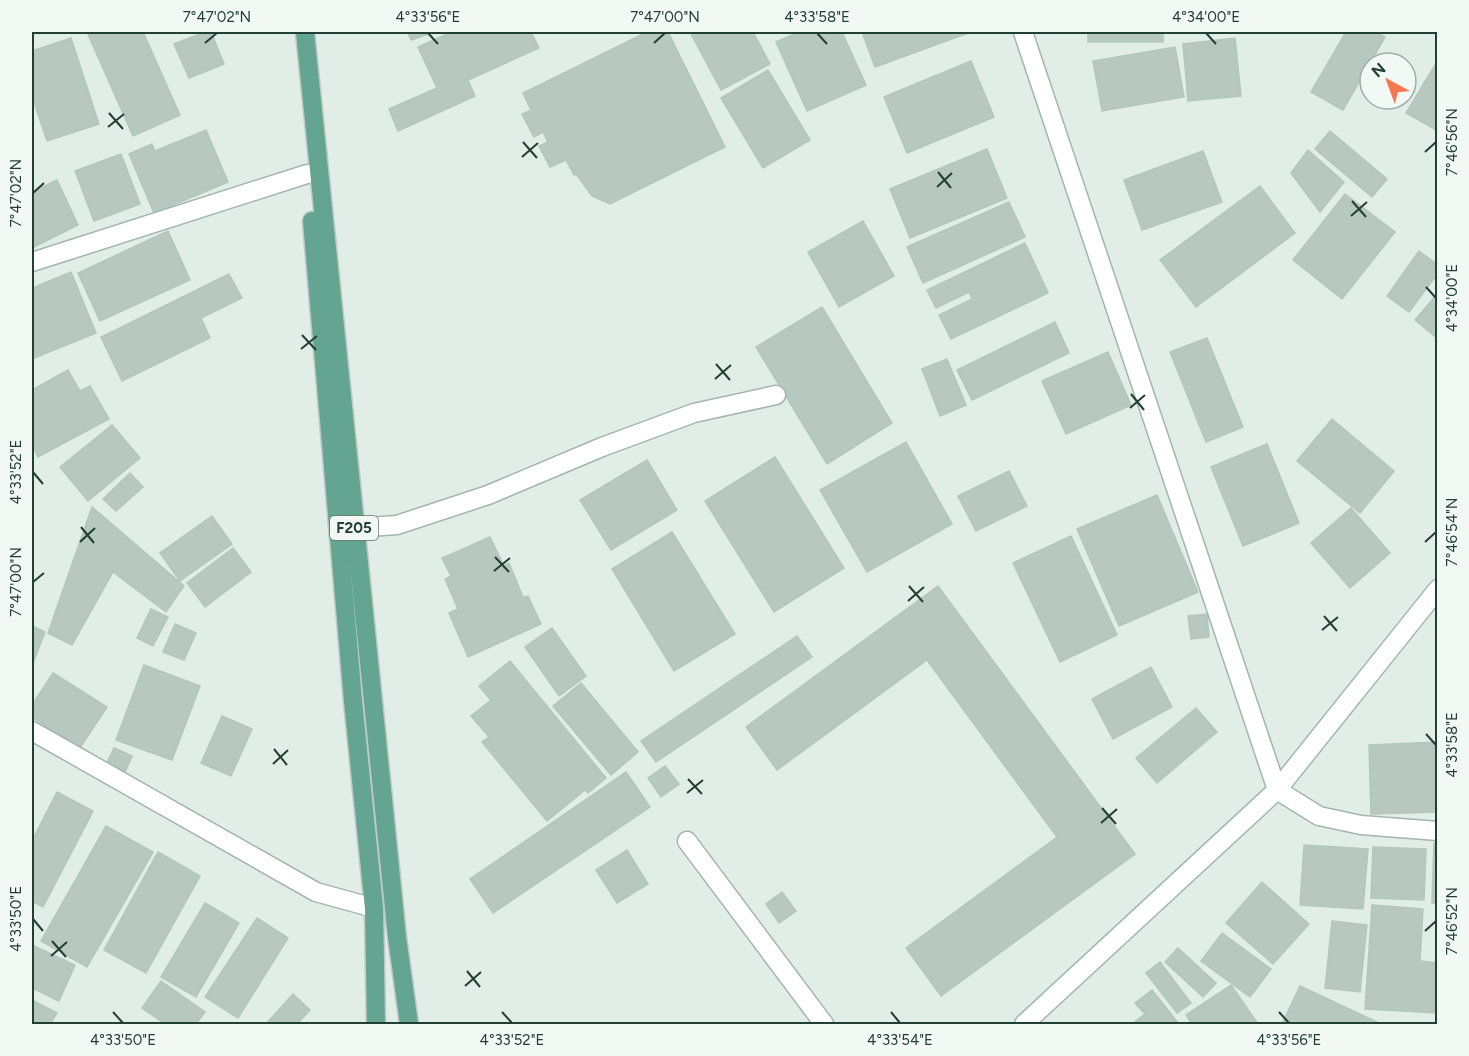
<svg xmlns="http://www.w3.org/2000/svg" width="1469" height="1056" viewBox="0 0 1469 1056" font-family="Figtree,sans-serif">
<style>
.building{fill:#b6c8c0;stroke:#b3c7be;stroke-width:1.5}
.lines{fill:none;stroke-linecap:round;stroke-linejoin:round}
.lane-casing{stroke:#a4b5ae;stroke-width:21}
.street-casing{stroke:#a4b5ae;stroke-width:21}
.secondary-casing{stroke:#9fb9af;stroke-width:21}
.primary-casing{stroke:#c1c9c6;stroke-width:21}
.lane{stroke:#fff;stroke-width:18}
.street{stroke:#fff;stroke-width:18}
.secondary{stroke:#fff;stroke-width:18}
.primary{stroke:#63a591;stroke-width:18}
.ticks{fill:none;stroke:#213f35;stroke-width:2}
.labels{text-anchor:middle;stroke-width:5;stroke-linejoin:round;paint-order:stroke}
.shield{fill:#f2f9f5;stroke:#60776f;stroke-width:1.5}
.shield-label{font-size:15px;font-weight:bold;fill:#213f35}
.neatline{fill:none;stroke:#213f35;stroke-width:2}
.ticks-label{font-size:15px;text-anchor:middle;fill:#213f35}
</style>
<rect width="100%" height="100%" fill="#e1ede7"/>
<g class="building">
<polygon points="87,32 143,32 180,115 133,136"/>
<polygon points="205,32 211,32 224,64 189,78 174,44"/>
<polygon points="408,32 434,32 411,40"/>
<polygon points="451,32 531,32 539,48 468,80 475,96 398,131 389,109 437,88 418,47"/>
<polygon points="647,32 668,32 725,147 610,204 592,196 576,174 574,175 566,160 550,167 539,146 548,142 543,132 534,137 522,114 531,110 523,93"/>
<polygon points="690,32 753,32 770,64 721,90"/>
<polygon points="799,32 842,32 866,85 807,111 776,42"/>
<polygon points="862,32 971,32 875,67"/>
<rect x="1088" y="32" width="75" height="10"/>
<polygon points="1346,32 1376,32 1385,37 1343,110 1311,92"/>
<polygon points="71,38 99,124 47,141 32,96 32,51"/>
<polygon points="1235,38 1241,96 1188,101 1183,44"/>
<polygon points="1175,47 1184,97 1102,111 1093,61"/>
<polygon points="1438,60 1438,131 1406,113"/>
<polygon points="971,61 994,117 907,153 884,97"/>
<polygon points="768,70 810,140 763,168 721,98"/>
<polygon points="206,130 228,182 154,213 129,154 152,144 155,151"/>
<polygon points="1330,131 1387,179 1372,197 1315,149"/>
<polygon points="987,149 1007,198 910,238 890,189"/>
<polygon points="1308,150 1344,182 1320,212 1291,173"/>
<polygon points="1203,151 1222,202 1142,230 1124,180"/>
<polygon points="121,154 140,204 94,221 75,171"/>
<polygon points="57,180 78,225 32,248 32,192"/>
<polygon points="1260,186 1295,233 1196,307 1160,260"/>
<polygon points="1345,194 1395,232 1342,299 1293,260"/>
<polygon points="1009,202 1025,237 923,283 907,247"/>
<polygon points="863,221 894,276 839,307 808,252"/>
<polygon points="168,231 190,280 100,321 78,273"/>
<polygon points="1025,243 1048,293 951,339 939,315 972,299 969,292 936,308 927,290"/>
<polygon points="1419,251 1438,265 1438,273 1409,312 1387,296"/>
<polygon points="71,272 96,333 32,359 32,288"/>
<polygon points="229,274 242,298 201,318 210,338 122,381 101,337"/>
<polygon points="1438,293 1438,339 1415,320"/>
<polygon points="822,307 892,423 827,464 756,347"/>
<polygon points="1055,322 1069,353 972,400 957,370"/>
<polygon points="1207,338 1243,427 1206,442 1170,352"/>
<polygon points="1108,352 1131,405 1066,434 1042,381"/>
<polygon points="947,359 966,405 940,416 922,369"/>
<polygon points="68,370 80,391 90,386 109,419 38,457 32,444 32,390"/>
<polygon points="1332,419 1394,471 1360,513 1297,461"/>
<polygon points="112,425 140,458 88,501 60,467"/>
<polygon points="906,442 952,524 867,572 820,490"/>
<polygon points="1267,444 1299,523 1243,546 1211,467"/>
<polygon points="775,457 844,568 774,612 705,501"/>
<polygon points="647,460 677,510 611,550 580,500"/>
<polygon points="1009,471 1027,506 976,531 958,496"/>
<polygon points="130,473 143,487 116,511 103,499"/>
<polygon points="1157,495 1198,592 1119,626 1077,529"/>
<polygon points="92,507 184,586 166,612 113,572 72,645 48,633"/>
<polygon points="1351,508 1390,553 1350,588 1311,543"/>
<polygon points="212,516 232,544 180,581 160,553"/>
<polygon points="672,532 735,634 674,671 612,569"/>
<polygon points="1071,536 1117,635 1060,662 1013,563"/>
<polygon points="490,537 504,566 509,563 523,597 528,596 541,624 468,657 449,613 458,609 445,579 451,576 442,558"/>
<polygon points="233,548 251,572 205,607 187,583"/>
<polygon points="938,586 1135,854 941,996 906,948 1057,837 927,660 777,770 746,727"/>
<polygon points="151,609 168,617 153,646 137,638"/>
<polygon points="1207,614 1209,637 1191,639 1188,616"/>
<polygon points="175,624 196,633 184,660 163,652"/>
<polygon points="32,626 45,632 32,666"/>
<polygon points="552,628 586,676 559,696 525,647"/>
<polygon points="797,636 812,657 656,762 641,741"/>
<polygon points="510,661 606,778 588,793 585,790 547,821 482,742 489,737 471,716 491,700 479,686"/>
<polygon points="144,665 200,686 172,760 116,740"/>
<polygon points="1151,667 1172,707 1113,739 1092,699"/>
<polygon points="53,673 107,707 80,748 32,717 32,705"/>
<polygon points="581,683 638,752 611,775 553,706"/>
<polygon points="1196,708 1217,732 1157,783 1136,758"/>
<polygon points="222,716 252,729 231,776 201,763"/>
<polygon points="1438,742 1438,812 1371,814 1369,745"/>
<polygon points="114,748 132,756 123,777 104,769"/>
<polygon points="665,766 679,784 661,797 648,778"/>
<polygon points="626,772 650,807 493,913 470,879"/>
<polygon points="57,792 93,811 43,907 32,901 32,841"/>
<polygon points="106,826 153,852 87,967 41,941"/>
<polygon points="1434,843 1438,843 1438,903 1432,903"/>
<polygon points="1304,845 1368,849 1363,909 1300,905"/>
<polygon points="1373,847 1426,849 1424,900 1371,898"/>
<polygon points="627,850 648,884 617,903 596,870"/>
<polygon points="158,852 200,876 146,973 104,950"/>
<polygon points="1262,882 1309,924 1273,964 1226,923"/>
<polygon points="782,892 796,911 779,923 766,904"/>
<polygon points="205,903 239,923 196,997 161,977"/>
<polygon points="1372,905 1423,909 1420,961 1438,963 1438,1013 1365,1009"/>
<polygon points="257,918 288,938 238,1018 205,997"/>
<polygon points="1332,921 1367,925 1360,992 1325,988"/>
<polygon points="1222,933 1271,969 1250,997 1201,961"/>
<polygon points="32,945 75,965 59,1001 32,988"/>
<polygon points="1178,948 1216,983 1203,997 1165,962"/>
<polygon points="1160,962 1191,1003 1177,1013 1146,973"/>
<polygon points="161,981 205,1012 196,1024 165,1024 142,1008"/>
<polygon points="1231,985 1258,1024 1192,1024 1186,1015"/>
<polygon points="1300,986 1377,1022 1376,1024 1282,1024"/>
<polygon points="1152,990 1179,1024 1132,1024 1145,1014 1135,1003"/>
<polygon points="293,994 310,1010 297,1024 266,1024"/>
<polygon points="32,1000 57,1013 50,1024 32,1024"/>
</g>
<g class="lines">
<g class="lane-casing">
<polyline id="lane" points="687,841 824,1024"/>
</g>
<g class="street-casing">
<g id="street">
<polyline points="1023,32 1277,790 1319,816 1361,825 1438,831"/>
<polyline points="32,262 307,174"/>
<polyline points="354,528 397,525 488,495 602,447 694,413 776,395"/>
<polyline points="32,731 316,892 374,908"/>
</g>
</g>
<g class="secondary-casing">
<polyline id="secondary" points="1024,1024 1277,790 1438,589"/>
</g>
<g class="primary-casing">
<g id="primary">
<polyline points="305,32 397,937 409,1024"/>
<polyline points="312,221 353,701 374,908 376,1024"/>
</g>
</g>
<use href="#lane" class="lane"/>
<use href="#street" class="street"/>
<use href="#secondary" class="secondary"/>
<use href="#primary" class="primary"/>
</g>
<path class="ticks" d="M428 33 438 44M817 33 827 44M1206 33 1216 44M205 43 217 33M654 43 665 33M109 113 123 129M108 127 124 114M523 142 537 158M1425 152 1436 142M522 157 538 143M938 172 951 188M937 187 952 173M33 193 44 183M1352 201 1366 217M1351 216 1367 202M1426 287 1436 298M302 335 316 350M301 349 317 336M716 364 730 380M715 379 731 365M1131 394 1144 410M1130 408 1145 395M33 472 43 484M81 527 94 543M80 542 95 528M1425 542 1436 532M495 557 509 572M494 571 510 558M33 582 44 573M909 586 923 602M908 601 924 587M1324 616 1337 631M1322 630 1338 617M1426 734 1436 745M274 749 287 765M273 764 288 750M688 779 702 794M687 793 703 780M1102 808 1116 824M1101 823 1117 809M33 919 43 931M1425 931 1436 921M52 941 66 957M51 956 67 942M467 971 480 987M465 986 481 972M113 1012 123 1023M502 1012 512 1023M891 1012 900 1023M1279 1012 1289 1023"/>
<g class="labels">
<rect class="shield" x="330" y="516" width="48" height="24" rx="4.5"/>
<g class="shield-label">
<text x="354" y="533">F205</text>
</g>
</g>
<rect width="1469" height="1056" fill="none" stroke="#f2f9f5" stroke-width="66"/>
<g transform="translate(1388 81) rotate(319)"><circle r="28" fill="#f2f9f5" stroke="#9eafa8" stroke-width="1.5"/>
<path d="M0-4.5L10 22L0 15L-10 22Z" fill="#f97653"/>
<text y="-9" font-size="16" font-weight="bold" text-anchor="middle" fill="#213f35">N</text>
</g>
<rect x="33" y="33" width="1403" height="990" class="neatline"/>
<g class="ticks-label">
<text x="217" y="22">7°47'02"N</text>
<text x="428" y="22">4°33'56"E</text>
<text x="665" y="22">7°47'00"N</text>
<text x="817" y="22">4°33'58"E</text>
<text x="1206" y="22">4°34'00"E</text>
<text transform="translate(1452 142) rotate(-90)" y="5">7°46'56"N</text>
<text transform="translate(16 193) rotate(-90)" y="5">7°47'02"N</text>
<text transform="translate(1452 298) rotate(-90)" y="5">4°34'00"E</text>
<text transform="translate(16 472) rotate(-90)" y="5">4°33'52"E</text>
<text transform="translate(1452 532) rotate(-90)" y="5">7°46'54"N</text>
<text transform="translate(16 582) rotate(-90)" y="5">7°47'00"N</text>
<text transform="translate(1452 745) rotate(-90)" y="5">4°33'58"E</text>
<text transform="translate(16 919) rotate(-90)" y="5">4°33'50"E</text>
<text transform="translate(1452 921) rotate(-90)" y="5">7°46'52"N</text>
<text x="123" y="1045">4°33'50"E</text>
<text x="512" y="1045">4°33'52"E</text>
<text x="900" y="1045">4°33'54"E</text>
<text x="1289" y="1045">4°33'56"E</text>
</g>
</svg>
